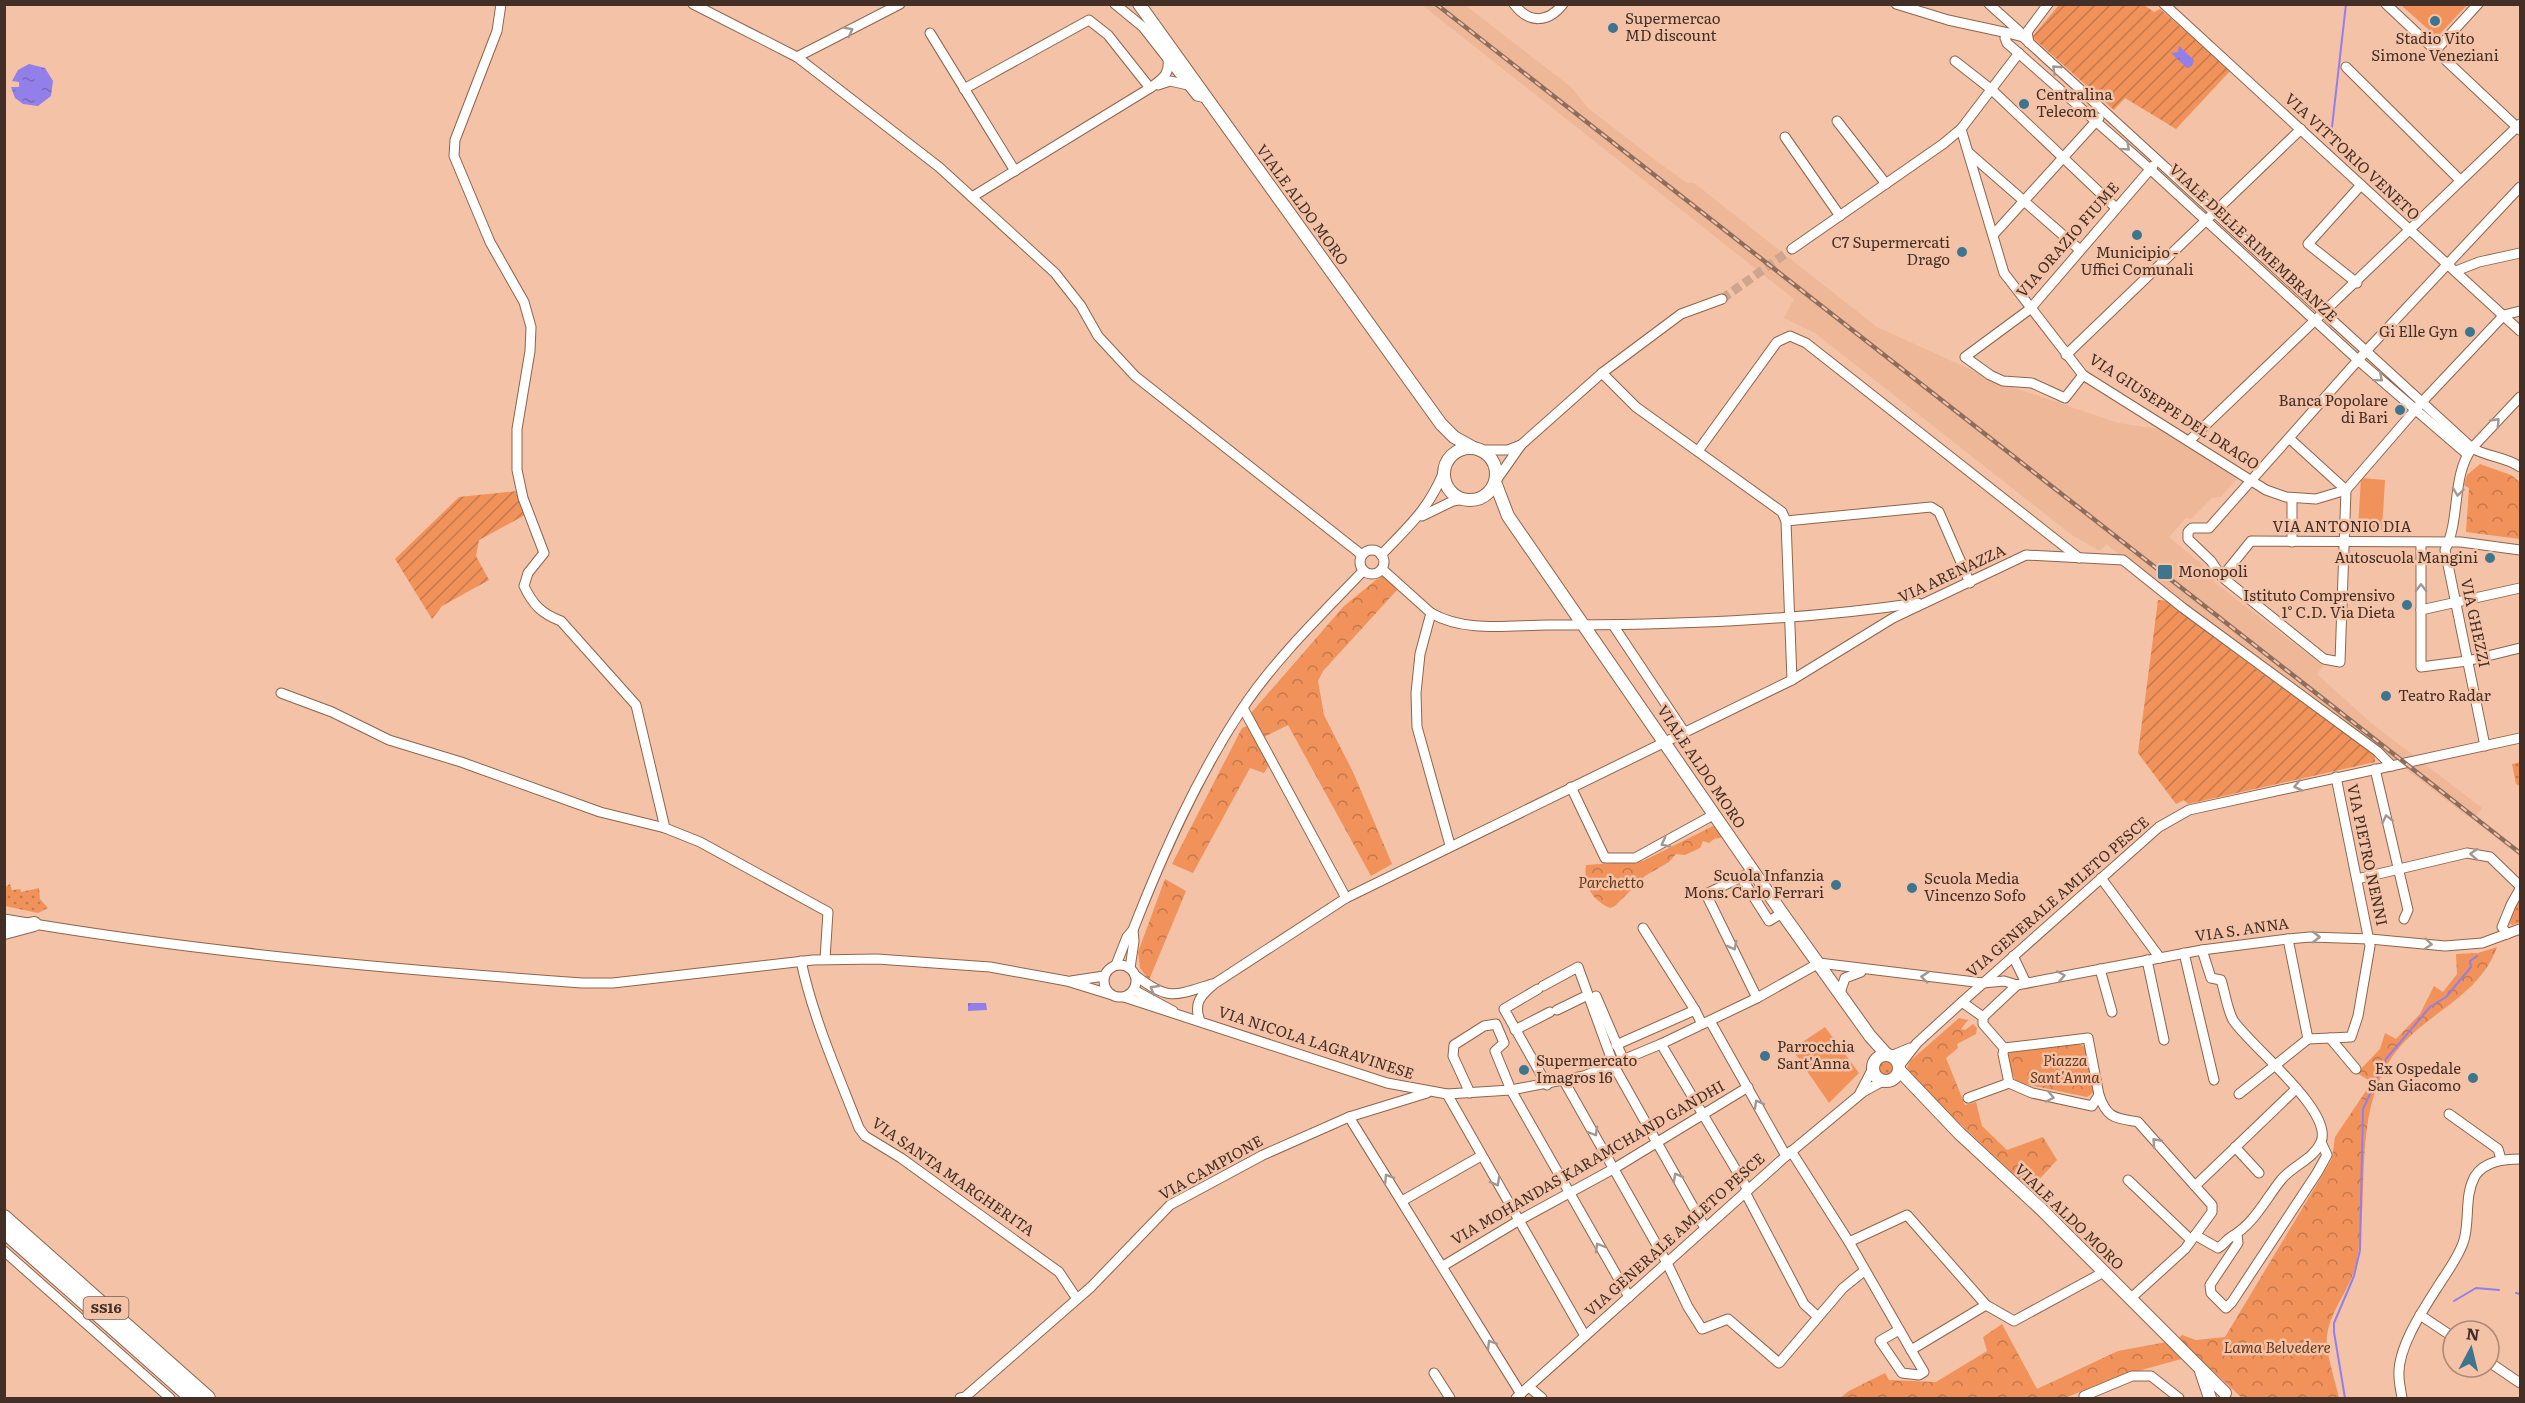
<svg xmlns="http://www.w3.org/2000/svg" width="2525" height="1403" viewBox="0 0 2525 1403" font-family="Literata,serif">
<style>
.built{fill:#eeb798}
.grass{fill:url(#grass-dots)}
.park{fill:url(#park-crowns)}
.garden{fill:url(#garden-furrows)}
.pitch{fill:#f1925b}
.water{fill:url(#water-ripples)}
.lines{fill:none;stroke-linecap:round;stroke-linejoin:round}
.stream{stroke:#937fea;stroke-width:2}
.minor-tunnel{stroke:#d0a58d;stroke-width:9;stroke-dasharray:9 4.5;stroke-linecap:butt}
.minor-casing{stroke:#8f644b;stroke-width:11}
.major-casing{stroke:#8f644b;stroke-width:14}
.highway-casing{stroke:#8f644b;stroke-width:16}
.minor{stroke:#fff;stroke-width:9}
.major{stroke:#fff;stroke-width:12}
.highway{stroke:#fff;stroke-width:14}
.rail-casing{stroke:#8d6d5c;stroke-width:4.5}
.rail{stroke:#f3c2a7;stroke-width:2;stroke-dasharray:7;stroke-linecap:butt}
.oneway{stroke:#a19792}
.poi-dot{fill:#3d758f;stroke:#f3c2a7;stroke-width:2}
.labels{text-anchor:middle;stroke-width:5;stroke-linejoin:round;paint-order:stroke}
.shield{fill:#f3c2a7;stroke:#785b4c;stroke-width:1.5}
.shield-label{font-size:14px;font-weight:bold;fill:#432f25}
.poi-label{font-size:15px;fill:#432f25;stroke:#f3c2a7;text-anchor:start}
.street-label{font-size:15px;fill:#432f25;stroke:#f3c2a7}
.park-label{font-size:15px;font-style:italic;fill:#65391f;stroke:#f3c2a7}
</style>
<defs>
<pattern id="grass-dots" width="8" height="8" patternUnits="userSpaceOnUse" patternTransform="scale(1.5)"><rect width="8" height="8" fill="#f1925b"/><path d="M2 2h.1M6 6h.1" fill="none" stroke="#c5784b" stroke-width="1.8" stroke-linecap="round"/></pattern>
<pattern id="park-crowns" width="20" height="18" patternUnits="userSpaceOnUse" patternTransform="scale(1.5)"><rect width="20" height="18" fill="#f1925b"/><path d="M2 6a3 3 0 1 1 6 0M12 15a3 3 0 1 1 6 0" fill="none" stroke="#c5784b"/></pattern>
<pattern id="garden-furrows" width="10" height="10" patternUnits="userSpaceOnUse" patternTransform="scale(1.5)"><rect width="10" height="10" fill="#f1925b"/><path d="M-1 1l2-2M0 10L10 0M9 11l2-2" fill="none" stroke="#c5784b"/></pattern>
<pattern id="water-ripples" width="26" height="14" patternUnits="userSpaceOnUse" patternTransform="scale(1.5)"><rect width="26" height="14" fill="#937fea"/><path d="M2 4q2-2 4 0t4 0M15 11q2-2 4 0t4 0" fill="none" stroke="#7a68bd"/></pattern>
</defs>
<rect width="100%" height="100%" fill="#f3c2a7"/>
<polygon class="built" points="1422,5 1465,5 1571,87 1588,108 1659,163 1687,183 1694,183 1877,327 2000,383 2118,423 2158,429 2237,478 2221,497 2212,498 2191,519 2186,518 2169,537 2204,566 2214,576 2214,582 2323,666 2317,674 2371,723 2482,808 2473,819 2467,816 2304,691 2256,660 2106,544 2100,551 2072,535 1815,333 1784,318 1794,299"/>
<g class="grass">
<polygon points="2520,762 2520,786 2516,784 2512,764"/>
<polygon points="10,884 12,890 20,889 21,892 39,888 40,899 48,908 38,913 5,906 5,887"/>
<polygon points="2520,898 2520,922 2513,925 2510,924 2512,908"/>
<circle cx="1886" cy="1068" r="8"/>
</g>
<g class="park">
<polygon points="2480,464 2511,475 2520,482 2520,539 2466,532 2469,488 2464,485 2467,475"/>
<polygon points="1382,575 1398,589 1323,671 1318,681 1324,715 1353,772 1392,864 1371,876 1288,725 1264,737 1251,713 1344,606"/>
<polygon points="1247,726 1269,765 1264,773 1250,768 1193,873 1172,864 1242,728"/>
<path d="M1715 825 1724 837 1714 839 1709 843 1703 841 1700 848 1685 855 1676 854 1669 862 1645 876 1615 906 1610 908C1592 900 1583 885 1586 865L1643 861Z"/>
<polygon points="1165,879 1186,891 1149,980 1140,968 1138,952"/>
<path d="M2497 947C2479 999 2421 1014 2392 1057 2351 1118 2371 1196 2356 1265 2350 1289 2330 1311 2327 1336 2325 1352 2336 1382 2339 1398H2242L2196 1355 2116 1377 2065 1398H1840L1849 1391 1885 1373 1889 1380 1936 1382 1987 1351 1983 1337 2002 1324 2037 1389 2118 1351 2177 1340 2182 1335 2196 1340 2225 1337 2332 1159 2335 1137 2372 1082 2357 1073 2380 1049 2385 1033 2396 1039 2420 1014 2434 986 2443 992 2457 974 2456 954 2478 953Z"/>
<polygon points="1959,1018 1968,1020 1961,1029 1965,1030 1973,1024 1977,1028 1976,1034 1957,1044 1958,1048 1946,1058 1965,1105 1976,1102 1982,1126 2007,1150 2043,1137 2057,1160 2033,1186 2022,1182 1935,1100 1907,1068 1910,1061"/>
<polygon points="2079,1044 2085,1047 2094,1092 2087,1097 2016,1082 2006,1058 2009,1052"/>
</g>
<g class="garden">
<polygon points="2059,5 2144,5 2154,12 2160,9 2231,70 2176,129 2125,98 2114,110 2032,37"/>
<polygon points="517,491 525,515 479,540 476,556 489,580 442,606 432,619 395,559 459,497"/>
<polygon points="2158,600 2169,601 2240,657 2375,753 2375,762 2188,804 2184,800 2176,804 2138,753"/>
</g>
<g class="pitch">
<polygon points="2401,5 2467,5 2437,37"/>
<polygon points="2361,478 2385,480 2382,530 2358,529"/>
<polygon points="1825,1027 1859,1073 1829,1103 1792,1049"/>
</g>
<g class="water">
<polygon points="2179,46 2194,60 2192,66 2187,68 2171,53 2178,52"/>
<polygon points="29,64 45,68 53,81 51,96 38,106 23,104 15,98 11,87 19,87 19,82 12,81 18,70"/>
<polygon points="968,1003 986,1003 987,1010 968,1011"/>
</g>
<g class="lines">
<g class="stream">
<polyline points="2332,127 2346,4"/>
<polyline points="2516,1293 2520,1294"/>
<polyline points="2454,1301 2476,1288 2499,1290"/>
<polyline points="2345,1398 2334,1332 2334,1323 2354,1276 2360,1250 2363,1109 2386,1059 2430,1007 2446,997 2471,967 2470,961 2477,956"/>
</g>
<polyline class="minor-tunnel" points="1722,299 1792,249"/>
<g class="minor-casing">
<g id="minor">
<path d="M501 4 497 31 455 140 454 156 490 242 524 302 531 327 530 351 517 429V470L523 498 544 553 528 573 524 586C533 605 542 614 561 621L636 705 665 828 700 842 828 912 825 959"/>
<polyline points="693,4 797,57 939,167 1055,273 1081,306 1098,336 1135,376 1362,555"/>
<polyline points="1115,4 1143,27 1197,96 1206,98"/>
<path d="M1514 4C1529 24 1548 23 1563 4"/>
<polyline points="1896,4 1948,20 2008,33"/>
<polyline points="1989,4 2019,31"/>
<polyline points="2164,4 2520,331"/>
<polyline points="2386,4 2520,130"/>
<polyline points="930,33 1015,171"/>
<polyline points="2029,43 2027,32 2048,4"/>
<polyline points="2435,51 2478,4"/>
<polyline points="797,57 900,4"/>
<polyline points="1955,61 1992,90 2116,208"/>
<polyline points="2346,67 2460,180"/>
<polyline points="1158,85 1170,81 1188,85"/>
<polyline points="964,89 1089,20 1108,35 1150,88"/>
<polyline points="1837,121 1886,184"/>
<polyline points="1961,129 2004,273 2083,375 2266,490 2286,497 2316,499 2346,490 2422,402 2504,315 2520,311"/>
<polyline points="1785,137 1840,216"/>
<polyline points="1969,153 2080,250"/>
<path d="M972 197 1150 88C1162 79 1170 75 1168 59"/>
<polyline points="1994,234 2099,118"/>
<polyline points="1792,249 1943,144 1961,129 2019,53"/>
<polyline points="2456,271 2479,262 2520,253"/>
<polyline points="2357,283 2308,244 2361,185"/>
<polyline points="2066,355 2301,129"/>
<polyline points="1602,373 1636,407 1782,512 1786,521 1792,680"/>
<polyline points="2083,375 2065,398 2032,383 2003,381 1990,375 1965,357 2030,309 2153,166"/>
<polyline points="2289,438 2346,490 2340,662 2324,659 2222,577 2211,561 2188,539 2188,532 2192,528 2209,528 2367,350 2520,187"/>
<polyline points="2190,440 2520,124"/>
<polyline points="1483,450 1508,450 1521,445"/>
<polyline points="1698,451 1777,342 1790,336 1806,343 2079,558"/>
<polyline points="2467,454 2359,361 2150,169 2007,43 2005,38 2008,33 2023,37 2472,448 2520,397"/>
<polyline points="1495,482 1521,445 1602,373 1681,314 1722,299"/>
<polyline points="1422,516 1453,501 1464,499"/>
<polyline points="1786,521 1931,507 1939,512 1970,583"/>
<polyline points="2292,542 2292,498"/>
<polyline points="2421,543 2421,667 2467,661 2520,648"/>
<circle cx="1372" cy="562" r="12"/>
<path d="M1381 555C1408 527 1429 509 1444 471"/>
<polyline points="1382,569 1431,613 1420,654 1416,693 1417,727 1450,845"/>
<polyline points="2222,577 2251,541 2461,542 2520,550"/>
<polyline points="2421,610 2520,588"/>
<path d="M1431 613C1465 633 1511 625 1548 625 1671 625 1796 621 1918 603"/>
<polyline points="1613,625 1685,733"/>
<polyline points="281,693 332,712 389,740 461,762 600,812 665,828"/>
<polyline points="1243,708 1346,898"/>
<path d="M2485 746 2445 550C2461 518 2451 477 2472 448 2487 457 2507 457 2520 467"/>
<polyline points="2375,769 2408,910 2404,919"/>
<polyline points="1571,787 1605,858 1635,858 1715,814"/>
<polyline points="1754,871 1706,894 1757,998"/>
<polyline points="1741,877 1769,921 1782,913"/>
<polyline points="2101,878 2160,958"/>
<polyline points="2357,879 2467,853 2490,857 2520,886"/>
<path d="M4 919C196 952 389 969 582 983H613L813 960 877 959 990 967 1067 981 1109 994"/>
<polyline points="1643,928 1695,1010"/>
<polyline points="2507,934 2502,927 2511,905 2520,889"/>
<polyline points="2288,939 2308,1039 2351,1037 2358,1016 2370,946 2336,777"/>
<polyline points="2184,953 2214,1080"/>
<polyline points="2013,956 2026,983"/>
<polyline points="2147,960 2164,1040"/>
<path d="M801 961C813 1018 838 1074 859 1128L865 1136 901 1158 1059 1272 1077 1299"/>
<circle cx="1120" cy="981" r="16"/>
<path d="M1116 965 1127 937 1133 930C1163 853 1197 777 1242 709 1276 658 1322 614 1363 571"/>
<polyline points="1130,968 1134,941 1133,930"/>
<polyline points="2100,969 2112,1012"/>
<path d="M1135 975C1168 1001 1174 996 1212 984"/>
<polyline points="1071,981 1104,976"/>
<polyline points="1543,986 1578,967 1614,1066 1705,1228"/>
<polyline points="1538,989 1504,1009 1547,1085"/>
<polyline points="1134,990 1173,1011"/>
<polyline points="1840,993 1845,978 1861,972"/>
<polyline points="1596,996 1624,1061"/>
<polyline points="1124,997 1387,1083 1447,1094 1511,1090 1584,1076 1661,1044 1757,998 1819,963 1983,983 2004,981 2017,985 2202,950 2288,939 2310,937 2370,939 2445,946 2482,943 2520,929"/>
<polyline points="1962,1002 1983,1017 1983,1024 2004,1048 2003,1054 2009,1083 2032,1093 2092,1106 2099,1095 2088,1038 2004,1048"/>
<polyline points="1557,1010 1588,995"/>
<polyline points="1983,1017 2017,985"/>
<path d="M1200 1021C1193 1003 1201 995 1214 984L1346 898 1792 680 1893 618 2026 555 2123 560 2183 608 2377 751 2392 766"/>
<polyline points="1710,1021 1786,1156"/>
<polyline points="1515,1030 1550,1012"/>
<polyline points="2330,1038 2356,1069"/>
<polyline points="1661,1044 1748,1190"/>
<polyline points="1616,1045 1695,1010 1702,1024"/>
<polyline points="1891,1056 1910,1048"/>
<polyline points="1899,1066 1917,1043 1962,1002 2159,827 2189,810 2520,738"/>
<polyline points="1564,1081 1667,1263 1688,1307 1702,1329 1728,1319 1779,1363 1843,1288 1864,1271"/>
<polyline points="1470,1093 1453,1056 1454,1045 1484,1026 1496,1024 1504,1043 1495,1051 1511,1090 1629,1297"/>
<polyline points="1860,1093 1873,1068"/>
<polyline points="1447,1094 1585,1336"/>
<polyline points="2239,1094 2308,1039"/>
<path d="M2099 1095C2107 1119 2116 1118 2138 1122L2212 1205V1212L2185 1249 2130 1299"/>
<polyline points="1968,1098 2009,1083"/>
<polyline points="2449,1114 2498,1149 2501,1159"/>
<polyline points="1349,1117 1521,1394"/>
<polyline points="2235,1147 2259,1173"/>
<polyline points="1791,1151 1849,1242 1907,1215 1986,1305 2014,1321 2104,1272"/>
<polyline points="2128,1180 2191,1240"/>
<polyline points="2195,1186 2296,1089"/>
<polyline points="1745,1192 1804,1304 1818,1317"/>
<polyline points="1402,1201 1481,1156"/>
<path d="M2195 1235 2218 1248C2224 1245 2226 1240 2231 1237 2254 1224 2265 1200 2281 1180 2292 1166 2314 1159 2321 1142 2334 1111 2250 1046 2233 1020 2227 1009 2225 992 2221 980L2211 978 2202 950"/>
<polyline points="2237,1235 2238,1243 2210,1285 2211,1293 2226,1308 2232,1302 2317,1173 2327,1155 2321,1142"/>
<polyline points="1849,1242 1911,1350 1986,1305"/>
<polyline points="4,1251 170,1398"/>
<polyline points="1443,1266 1518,1221 1615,1168 1748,1087"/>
<polyline points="2420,1315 2453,1337"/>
<polyline points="1899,1330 1880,1341 1902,1373 1919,1375 1924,1372 1911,1350"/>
<polyline points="2489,1362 2520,1383"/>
<polyline points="1434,1373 1450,1398"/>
<polyline points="1529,1387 1542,1398"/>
<polyline points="960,1398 965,1397 1091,1287 1170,1205 1263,1155 1349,1117 1427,1093"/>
<polyline points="1516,1398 1786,1156 1863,1092 1883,1081"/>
<polyline points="2085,1398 2084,1396 2132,1376 2151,1376 2179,1398"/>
<path d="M2402 1398C2401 1391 2399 1383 2399 1376 2397 1346 2427 1304 2442 1280 2450 1268 2460 1254 2464 1240 2470 1219 2464 1196 2475 1176 2485 1161 2504 1159 2520 1159"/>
</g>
</g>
<g class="major-casing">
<g id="major">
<polyline points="1139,4 1441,424 1454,437 1472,447"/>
<circle cx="1470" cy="474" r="26"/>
<polyline points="1495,482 1508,516 1782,913 1870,1036 1887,1055"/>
<circle cx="1886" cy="1068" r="13"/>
<polyline points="1899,1070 1959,1133 2041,1209 2225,1393"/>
<polyline points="2201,1371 2210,1398"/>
</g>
</g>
<g class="highway-casing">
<g id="highway">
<polyline points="4,932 34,924"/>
<polyline points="4,1217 208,1398"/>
<polyline points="4,1231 192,1398"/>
</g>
</g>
<use href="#minor" class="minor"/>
<use href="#major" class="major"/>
<use href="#highway" class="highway"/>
<g class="rail-casing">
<polyline id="rail" points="1436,4 2520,853"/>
</g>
<use href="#rail" class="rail"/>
</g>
<defs><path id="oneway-chevron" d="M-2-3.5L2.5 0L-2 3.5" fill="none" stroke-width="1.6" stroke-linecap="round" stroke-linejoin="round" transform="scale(1.5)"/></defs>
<g class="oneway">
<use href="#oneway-chevron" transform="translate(849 31) rotate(-27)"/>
<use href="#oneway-chevron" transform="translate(2056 69) rotate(-137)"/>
<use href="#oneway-chevron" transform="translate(2126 147) rotate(42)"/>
<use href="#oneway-chevron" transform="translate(2379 378) rotate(40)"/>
<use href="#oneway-chevron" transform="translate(2496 422) rotate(-46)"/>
<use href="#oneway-chevron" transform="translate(2458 492) rotate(97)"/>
<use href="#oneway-chevron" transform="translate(2421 588) rotate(-90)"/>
<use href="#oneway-chevron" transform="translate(2298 786) rotate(167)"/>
<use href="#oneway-chevron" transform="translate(2387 819) rotate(-103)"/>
<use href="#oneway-chevron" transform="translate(1665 843) rotate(153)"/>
<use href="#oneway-chevron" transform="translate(2474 854) rotate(-177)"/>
<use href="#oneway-chevron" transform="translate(2316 937)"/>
<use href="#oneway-chevron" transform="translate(2428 944) rotate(5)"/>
<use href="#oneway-chevron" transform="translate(1733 946) rotate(62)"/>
<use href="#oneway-chevron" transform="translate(2061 976) rotate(-11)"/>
<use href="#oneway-chevron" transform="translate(1925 977) rotate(-174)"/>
<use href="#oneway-chevron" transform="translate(1154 989) rotate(-150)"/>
<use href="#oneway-chevron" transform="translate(2050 1097) rotate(12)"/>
<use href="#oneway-chevron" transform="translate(1758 1104) rotate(-119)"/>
<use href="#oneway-chevron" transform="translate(1594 1132) rotate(60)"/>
<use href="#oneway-chevron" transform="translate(2156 1142) rotate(-132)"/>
<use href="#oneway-chevron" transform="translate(1677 1177) rotate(-119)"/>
<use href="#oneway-chevron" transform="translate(1388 1178) rotate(-122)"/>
<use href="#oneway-chevron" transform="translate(1496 1182) rotate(61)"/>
<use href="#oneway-chevron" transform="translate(1599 1247) rotate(-120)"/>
<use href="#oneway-chevron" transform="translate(1491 1344) rotate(-121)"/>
</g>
<g class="poi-dot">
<circle cx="2435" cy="21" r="6"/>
<circle cx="1613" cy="28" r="6"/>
<circle cx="2024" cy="104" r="6"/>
<circle cx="2137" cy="235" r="6"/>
<circle cx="1962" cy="252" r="6"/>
<circle cx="2470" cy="332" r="6"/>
<circle cx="2400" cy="410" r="6"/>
<circle cx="2490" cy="558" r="6"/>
<rect x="2157" y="564" width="16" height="16" rx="3"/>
<circle cx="2407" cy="605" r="6"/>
<circle cx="2386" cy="696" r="6"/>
<circle cx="1836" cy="885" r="6"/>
<circle cx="1912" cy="888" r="6"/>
<circle cx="1765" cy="1056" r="6"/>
<circle cx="1524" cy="1070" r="6"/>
<circle cx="2473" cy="1078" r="6"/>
</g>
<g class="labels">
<rect class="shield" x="83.5" y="1297" width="45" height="22" rx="4.5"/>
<g class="shield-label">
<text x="106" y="1313">SS16</text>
</g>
<g class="poi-label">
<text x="1625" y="24">Supermercao<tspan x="1625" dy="17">MD discount</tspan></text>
<text x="2435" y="44" text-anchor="middle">Stadio Vito<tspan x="2435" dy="17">Simone Veneziani</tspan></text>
<text x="2036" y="100">Centralina<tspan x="2036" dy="17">Telecom</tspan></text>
<text x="1950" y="248" text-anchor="end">C7 Supermercati<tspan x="1950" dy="17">Drago</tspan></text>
<text x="2137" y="258" text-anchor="middle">Municipio -<tspan x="2137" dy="17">Uffici Comunali</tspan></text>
<text x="2458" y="337" text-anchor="end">Gi Elle Gyn</text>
<text x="2388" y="406" text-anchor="end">Banca Popolare<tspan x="2388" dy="17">di Bari</tspan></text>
<text x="2478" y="563" text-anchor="end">Autoscuola Mangini</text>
<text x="2178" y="577">Monopoli</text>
<text x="2395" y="601" text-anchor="end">Istituto Comprensivo<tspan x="2395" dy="17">1° C.D. Via Dieta</tspan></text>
<text x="2398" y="701">Teatro Radar</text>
<text x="1824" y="881" text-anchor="end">Scuola Infanzia<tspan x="1824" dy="17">Mons. Carlo Ferrari</tspan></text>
<text x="1924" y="884">Scuola Media<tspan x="1924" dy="17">Vincenzo Sofo</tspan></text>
<text x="1777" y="1052">Parrocchia<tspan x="1777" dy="17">Sant'Anna</tspan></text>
<text x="1536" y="1066">Supermercato<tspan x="1536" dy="17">Imagros 16</tspan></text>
<text x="2461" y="1074" text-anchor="end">Ex Ospedale<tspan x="2461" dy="17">San Giacomo</tspan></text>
</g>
<g class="street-label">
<text transform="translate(2352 157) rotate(43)" y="5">VIA VITTORIO VENETO</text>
<text transform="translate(1302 205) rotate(54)" y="5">VIALE ALDO MORO</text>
<text transform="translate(2068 240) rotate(-49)" y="5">VIA ORAZIO FIUME</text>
<text transform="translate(2253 243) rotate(43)" y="5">VIALE DELLE RIMEMBRANZE</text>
<text transform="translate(2174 412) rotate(33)" y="5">VIA GIUSEPPE DEL DRAGO</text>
<text x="2342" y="532">VIA ANTONIO DIA</text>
<text transform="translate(1952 574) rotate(-25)" y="5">VIA ARENAZZA</text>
<text transform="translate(2475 623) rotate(78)" y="5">VIA GHEZZI</text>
<text transform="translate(1701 767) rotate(56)" y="5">VIALE ALDO MORO</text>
<text transform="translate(2367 855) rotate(78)" y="5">VIA PIETRO NENNI</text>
<text transform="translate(2058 897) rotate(-41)" y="5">VIA GENERALE AMLETO PESCE</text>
<text transform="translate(2242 930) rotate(-8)" y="5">VIA S. ANNA</text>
<text transform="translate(1316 1043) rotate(18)" y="5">VIA NICOLA LAGRAVINESE</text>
<text transform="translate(1588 1163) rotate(-30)" y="5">VIA MOHANDAS KARAMCHAND GANDHI</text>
<text transform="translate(1211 1168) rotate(-29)" y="5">VIA CAMPIONE</text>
<text transform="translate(953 1177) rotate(35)" y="5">VIA SANTA MARGHERITA</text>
<text transform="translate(2069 1217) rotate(44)" y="5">VIALE ALDO MORO</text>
<text transform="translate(1675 1235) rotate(-42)" y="5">VIA GENERALE AMLETO PESCE</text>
</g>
<g class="park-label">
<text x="1611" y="888">Parchetto</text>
<text x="2065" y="1066">Piazza<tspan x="2065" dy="17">Sant'Anna</tspan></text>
<text x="2277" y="1353">Lama Belvedere</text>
</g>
</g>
<rect width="2525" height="1403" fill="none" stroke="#432f25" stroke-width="12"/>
<g transform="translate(2471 1349) rotate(7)"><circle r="28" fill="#f3c2a7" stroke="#ad8773" stroke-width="1.5"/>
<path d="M0-4.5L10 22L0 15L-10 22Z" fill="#3d758f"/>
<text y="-9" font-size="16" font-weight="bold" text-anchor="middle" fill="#432f25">N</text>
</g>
</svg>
